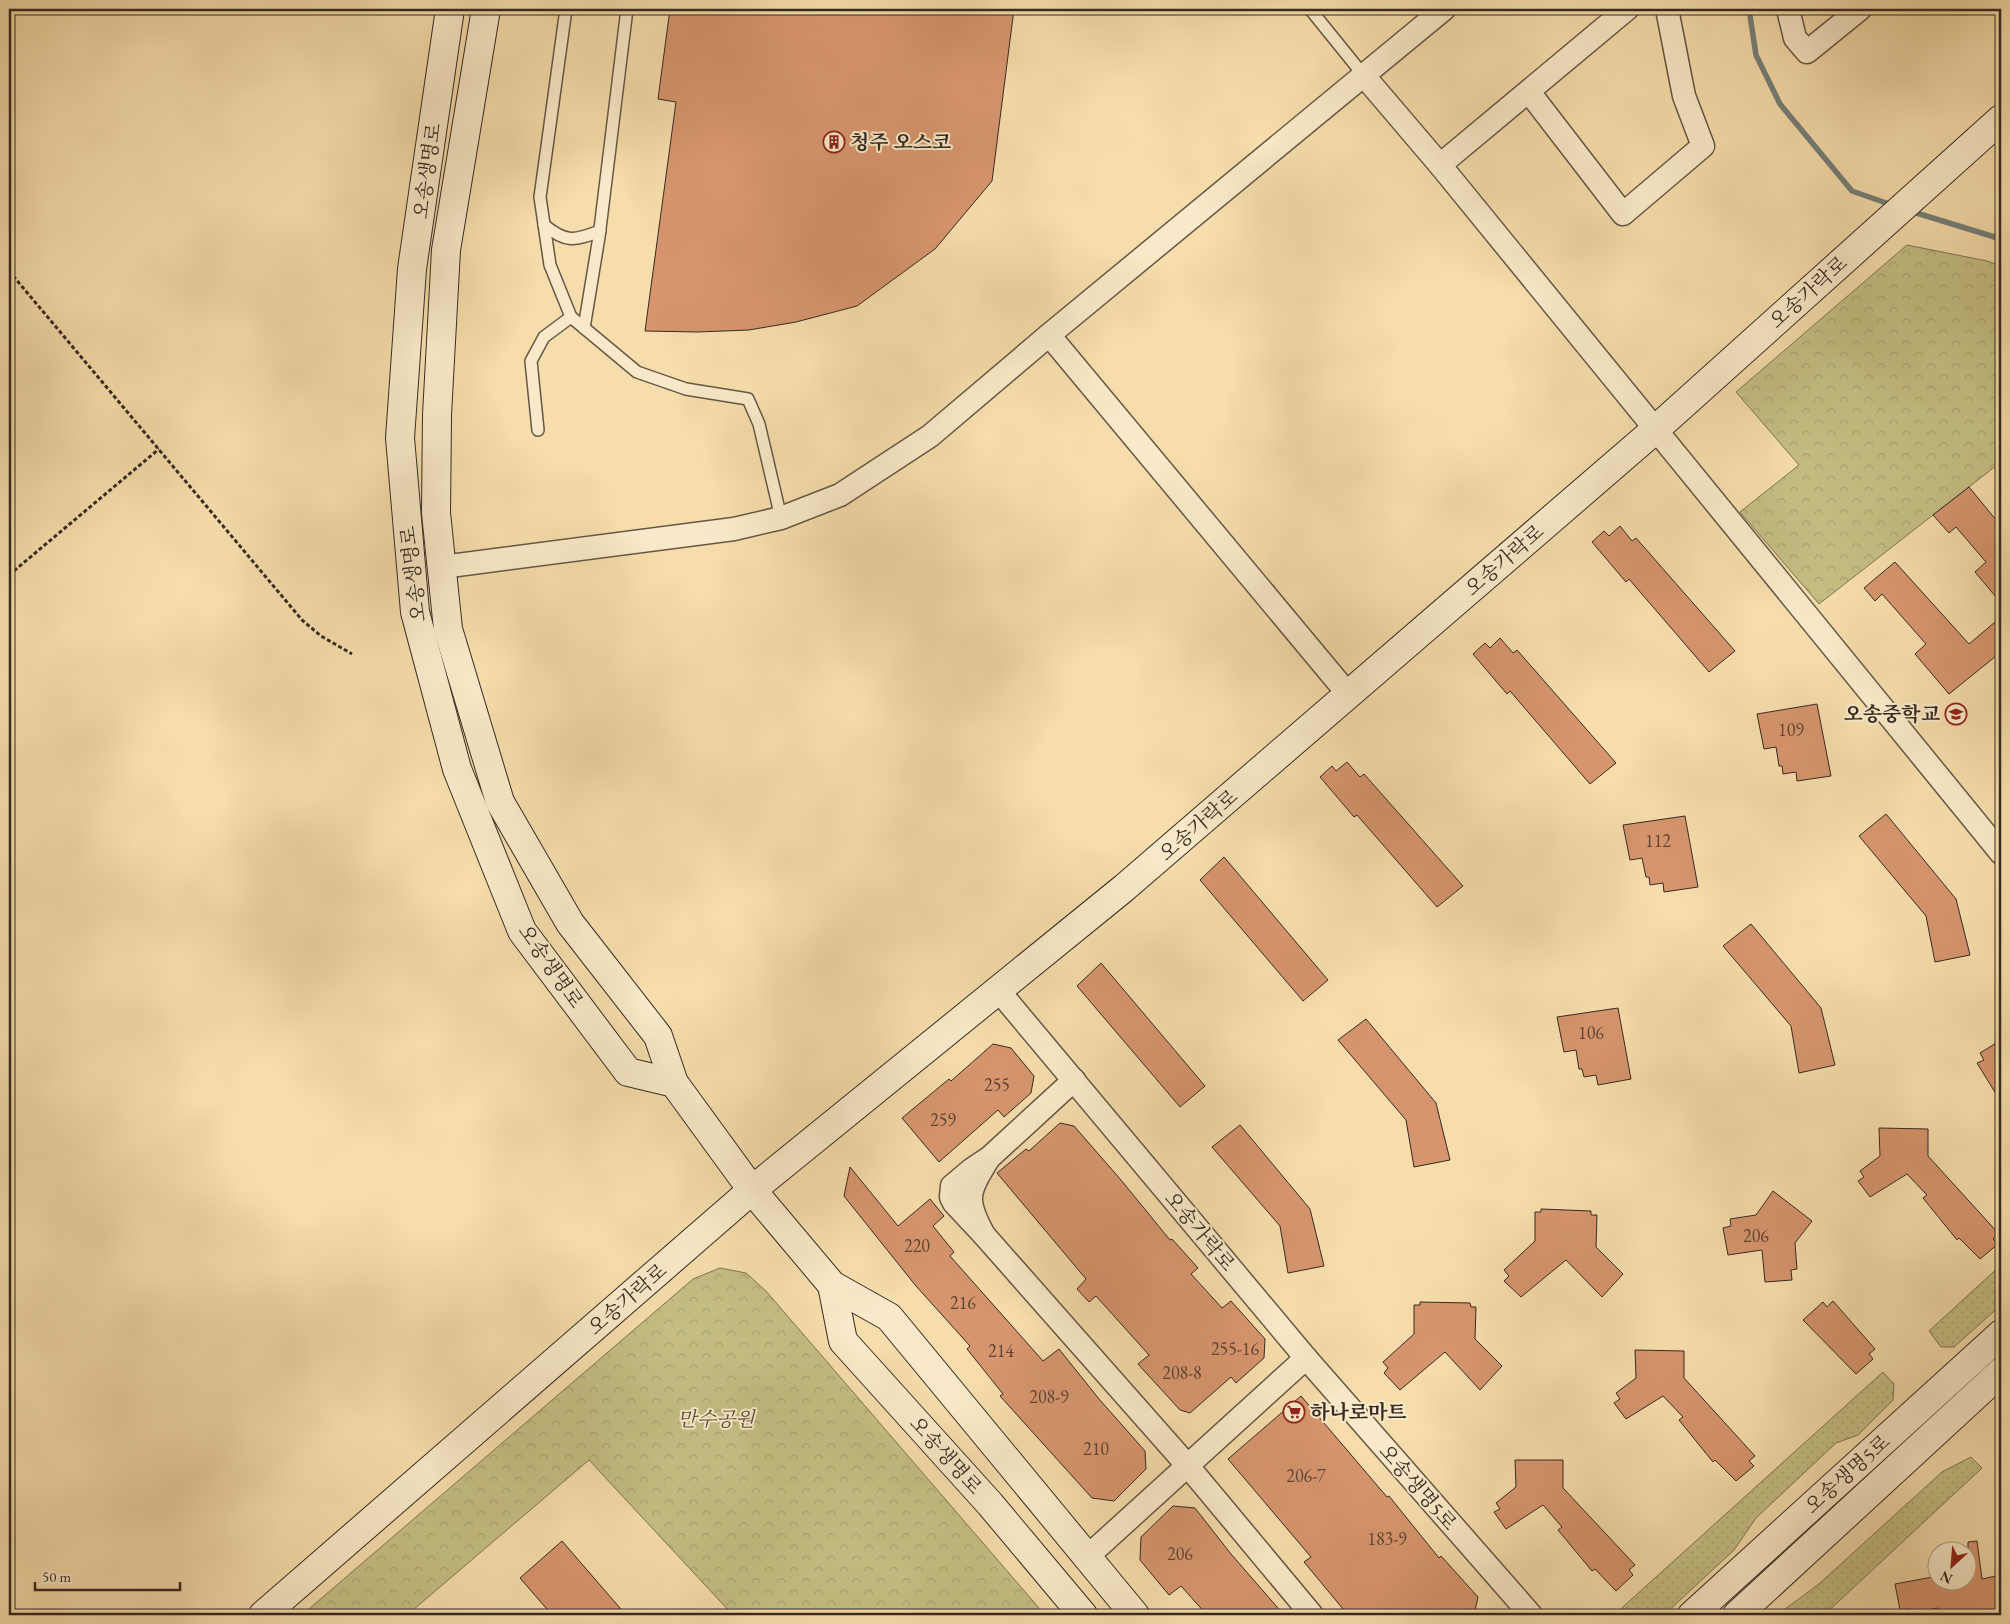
<svg xmlns="http://www.w3.org/2000/svg" width="2010" height="1624" viewBox="0 0 2010 1624" font-family="'EB Garamond','Noto Serif KR',serif">
<style>
.grass{fill:url(#grass-dots);stroke:#7c7454}
.park{fill:url(#park-crowns);stroke:#7c7454}
.lines{fill:none;stroke-linecap:round;stroke-linejoin:round}
.stream{stroke:#75807a;stroke-width:5.5}
.building{fill:#d6956d;stroke:#352a24}
.lane-casing{stroke:#655746;stroke-width:14}
.street-casing{stroke:#655746;stroke-width:25}
.secondary-casing{stroke:#352a24;stroke-width:30}
.path{stroke:#352a24;stroke-width:3;stroke-dasharray:4 2.5;stroke-linecap:butt}
.lane{stroke:#f9e9c8;stroke-width:11}
.street{stroke:#f9e9c8;stroke-width:22}
.secondary{stroke:#f9e9c8;stroke-width:28}
.labels{text-anchor:middle;stroke-width:4;stroke-linejoin:round;paint-order:stroke}
.number-label{font-size:18px;fill:#5d4536}
.poi-label{font-size:20px;font-weight:bold;fill:#352a24;stroke:#f9e9c8;text-anchor:start}
.street-label{font-size:20px;fill:#352a24;stroke:#f9e9c8}
.park-label{font-size:20px;font-style:italic;fill:#594f3c;stroke:#f9e9c8}
</style>
<defs>
<pattern id="grass-dots" width="8" height="8" patternUnits="userSpaceOnUse" patternTransform="scale(1.25)"><rect width="8" height="8" fill="#c4be83"/><path d="M2 2h.1M6 6h.1" fill="none" stroke="#a9a371" stroke-width="1.8" stroke-linecap="round"/></pattern>
<pattern id="park-crowns" width="20" height="18" patternUnits="userSpaceOnUse" patternTransform="scale(1.25)"><rect width="20" height="18" fill="#c4be83"/><path d="M2 6a3 3 0 1 1 6 0M12 15a3 3 0 1 1 6 0" fill="none" stroke="#a9a371"/></pattern>
</defs>
<rect width="100%" height="100%" fill="#f6ddab"/>
<filter id="stains"><feTurbulence type="fractalNoise" baseFrequency=".004" numOctaves="4"/><feColorMatrix values="0 0 0 0 .2 0 0 0 0 .09 0 0 0 0 .02 0 0 0 .5 -.17"/></filter>
<radialGradient id="worn" r=".72"><stop offset=".6" stop-color="#630" stop-opacity="0"/><stop offset="1" stop-color="#630" stop-opacity=".3"/></radialGradient>
<g class="grass">
<polygon points="2001,1265 2001,1305 1954,1347 1941,1347 1929,1331"/>
<polygon points="1883,1372 1894,1384 1893,1400 1858,1435 1836,1443 1756,1518 1734,1550 1664,1615 1614,1615"/>
<polygon points="1971,1457 1982,1468 1824,1615 1777,1615 1819,1584 1942,1472"/>
</g>
<g class="park">
<polygon points="1907,245 1987,261 2001,266 2001,462 1819,604 1740,512 1799,465 1736,392"/>
<polygon points="720,1268 746,1273 766,1291 1045,1615 729,1615 731,1613 589,1460 407,1615 302,1615 693,1279"/>
</g>
<g class="lines">
<g class="stream">
<polyline points="1749,9 1756,55 1780,104 1852,191 1892,205"/>
<polyline points="1910,211 2001,239"/>
</g>
</g>
<g class="building">
<polygon points="670,9 1014,9 992,181 935,249 857,306 796,322 749,330 698,332 645,331 676,102 658,99"/>
<polygon points="1969,487 2001,526 2001,603 1975,572 1986,562 1956,527 1949,533 1933,515"/>
<polygon points="1620,526 1632,541 1636,538 1735,651 1709,672 1629,579 1626,582 1592,542 1604,531 1609,536"/>
<polygon points="1895,562 1969,644 2001,617 2001,652 1949,694 1915,654 1926,644 1882,594 1875,601 1864,588"/>
<polygon points="1500,638 1513,653 1517,650 1616,763 1590,784 1510,691 1507,694 1473,654 1485,643 1490,648"/>
<polygon points="1817,704 1831,776 1797,781 1796,772 1783,774 1782,766 1779,766 1776,747 1764,749 1757,714"/>
<polygon points="1347,762 1360,777 1364,774 1463,886 1437,907 1357,815 1354,817 1320,777 1332,766 1336,771"/>
<polygon points="1886,814 1956,899 1970,955 1935,962 1926,916 1859,836"/>
<polygon points="1685,816 1698,887 1664,892 1663,883 1650,885 1649,877 1646,877 1642,858 1630,860 1623,825"/>
<polygon points="1224,857 1328,980 1303,1001 1200,880"/>
<polygon points="1751,924 1821,1008 1835,1065 1799,1073 1791,1026 1723,946"/>
<polygon points="1101,963 1205,1086 1180,1107 1077,986"/>
<polygon points="1618,1008 1631,1079 1598,1085 1596,1075 1584,1077 1582,1069 1579,1069 1576,1050 1564,1052 1557,1017"/>
<polygon points="1366,1019 1436,1103 1450,1160 1414,1167 1406,1120 1338,1040"/>
<polygon points="2001,1040 2001,1102 1977,1063 1984,1060 1980,1053"/>
<polygon points="993,1044 1011,1048 1034,1076 1031,1093 1004,1117 998,1110 939,1162 902,1118 949,1079 951,1081"/>
<polygon points="1060,1123 1074,1126 1121,1180 1170,1240 1172,1239 1198,1268 1191,1274 1222,1308 1231,1301 1265,1339 1264,1358 1236,1383 1231,1377 1190,1413 1180,1410 1138,1364 1149,1355 1096,1296 1089,1302 1077,1289 1086,1279 997,1173 1026,1149 1029,1151"/>
<polygon points="1240,1125 1310,1209 1324,1266 1288,1273 1280,1226 1212,1147"/>
<polygon points="1879,1128 1928,1129 1928,1156 1999,1234 1993,1239 1998,1244 1980,1259 1959,1238 1957,1240 1923,1198 1927,1195 1907,1174 1870,1197 1858,1181 1864,1177 1860,1171 1880,1156"/>
<polygon points="850,1167 898,1226 930,1199 944,1216 933,1226 954,1252 950,1256 1043,1361 1059,1349 1099,1399 1145,1451 1146,1469 1114,1501 1092,1498 1000,1396 1003,1394 967,1349 970,1346 916,1286 844,1196"/>
<polygon points="1773,1191 1812,1221 1795,1243 1797,1269 1791,1270 1792,1280 1765,1282 1762,1250 1728,1255 1723,1228 1731,1226 1730,1219 1756,1215"/>
<polygon points="1541,1209 1591,1211 1591,1215 1597,1215 1596,1247 1623,1274 1602,1297 1566,1260 1521,1297 1504,1281 1509,1276 1504,1270 1535,1241 1535,1212 1541,1212"/>
<polygon points="1833,1301 1875,1349 1869,1354 1873,1359 1856,1374 1803,1320 1823,1302 1827,1307"/>
<polygon points="1420,1302 1470,1303 1471,1307 1476,1307 1475,1339 1502,1366 1480,1390 1445,1352 1400,1390 1384,1373 1388,1368 1383,1362 1414,1334 1414,1305 1420,1305"/>
<polygon points="1635,1350 1684,1351 1684,1378 1755,1456 1749,1461 1754,1466 1736,1481 1715,1460 1713,1462 1679,1420 1683,1417 1663,1396 1626,1419 1614,1403 1620,1399 1616,1393 1636,1378"/>
<polygon points="1301,1396 1387,1497 1389,1496 1439,1558 1441,1556 1478,1597 1474,1615 1348,1615 1304,1562 1311,1557 1228,1459"/>
<polygon points="1515,1460 1563,1460 1563,1488 1635,1565 1629,1570 1633,1575 1616,1591 1595,1569 1592,1571 1558,1530 1562,1527 1543,1505 1506,1529 1494,1512 1500,1509 1496,1503 1516,1487"/>
<polygon points="1173,1506 1195,1508 1231,1554 1284,1615 1207,1615 1181,1586 1169,1595 1140,1560 1141,1537"/>
<polygon points="562,1541 626,1615 552,1615 520,1578"/>
<polygon points="1977,1541 1982,1579 2001,1575 2001,1612 1999,1612 1999,1615 1939,1615 1938,1608 1911,1613 1909,1609 1900,1610 1895,1584 1938,1576 1938,1582 1968,1582 1968,1542"/>
</g>
<g class="lines">
<g class="lane-casing">
<g id="lane">
<polyline points="566,9 540,197 550,265 571,317 637,372 686,389 748,399 759,424 781,518"/>
<polyline points="1310,9 1365,77"/>
<path d="M544 225C566 243 574 241 600 231"/>
<polyline points="584,328 599,237 627,9"/>
<polyline points="538,430 531,361 544,337 571,317"/>
</g>
</g>
<g class="street-casing">
<g id="street">
<polyline points="1788,9 1795,38 1807,52 1860,9"/>
<polyline points="1365,77 1440,165 2001,853"/>
<polyline points="1529,92 1623,214 1703,146 1684,96 1667,9"/>
<polyline points="1440,165 1627,9"/>
<polyline points="1049,335 1348,694"/>
<polyline points="442,567 734,529 781,518 840,495 930,436 1049,335 1444,9"/>
<polyline points="998,990 1306,1358 1531,1615"/>
<path d="M989 1158C968 1192 964 1199 984 1235L954 1203 951 1197 952 1186 971 1170 989 1158 1074 1080"/>
<polyline points="984,1235 1187,1465 1312,1615"/>
<polyline points="1087,1557 1306,1358"/>
</g>
</g>
<g class="secondary-casing">
<g id="secondary">
<polyline points="450,9 412,269 400,438 415,612 457,769 522,931 628,1072 674,1083"/>
<polyline points="486,9 446,250 437,415 436,513 448,629 500,802 570,923 658,1036 674,1083 752,1190 832,1285 889,1317 1135,1615"/>
<polyline points="832,1285 843,1341 990,1504 1083,1615"/>
<polyline points="263,1615 752,1190 1124,888 1656,429 2001,119"/>
<polyline points="1692,1615 2001,1334"/>
<polyline points="1737,1615 2001,1372"/>
</g>
</g>
<g class="path">
<polyline points="9,271 302,620 321,636 352,654"/>
<polyline points="9,575 159,449"/>
</g>
<use href="#lane" class="lane"/>
<use href="#street" class="street"/>
<use href="#secondary" class="secondary"/>
</g>
<defs>
<g id="building-ring" transform="scale(1.125)"><circle r="9.5" fill="#f9e9c8" stroke="#8f2418" stroke-width="1.5"/><path d="M-4-6H4V6H1V3H-1V6H-4ZM-2.5-4.3h1.7v1.8h-1.7ZM.8-4.3h1.7v1.8H.8ZM-2.5-1h1.7V.8h-1.7ZM.8-1h1.7V.8H.8Z" fill="#8f2418"/></g>
<g id="school-ring" transform="scale(1.125)"><circle r="9.5" fill="#f9e9c8" stroke="#8f2418" stroke-width="1.5"/><path d="M0-5L7-2L0 1L-7-2ZM-4 1L0 2.5L4 1V4Q0 6-4 4Z" fill="#8f2418"/></g>
<g id="supermarket-ring" transform="scale(1.125)"><circle r="9.5" fill="#f9e9c8" stroke="#8f2418" stroke-width="1.5"/><path d="M-6-5.5h2.5l.6 2H6L4.5 2H-2.5L-4.4-4H-6ZM-1.5 3.2a1.3 1.3 0 1 0 .1 0ZM3 3.2a1.3 1.3 0 1 0 .1 0Z" fill="#8f2418"/></g>
</defs>
<g fill-rule="evenodd">
<use href="#building-ring" x="834" y="142"/>
<use href="#school-ring" x="1956" y="714"/>
<use href="#supermarket-ring" x="1294" y="1412"/>
</g>
<g class="labels">
<g class="number-label">
<text x="1791" y="736">109</text>
<text x="1658" y="847">112</text>
<text x="1591" y="1039">106</text>
<text x="997" y="1091">255</text>
<text x="943" y="1126">259</text>
<text x="1756" y="1242">206</text>
<text x="917" y="1252">220</text>
<text x="963" y="1309">216</text>
<text x="1235" y="1355">255-16</text>
<text x="1001" y="1357">214</text>
<text x="1182" y="1379">208-8</text>
<text x="1049" y="1403">208-9</text>
<text x="1096" y="1455">210</text>
<text x="1306" y="1482">206-7</text>
<text x="1387" y="1545">183-9</text>
<text x="1180" y="1560">206</text>
</g>
<g class="poi-label">
<text x="850" y="149">청주 오스코</text>
<text x="1940" y="721" text-anchor="end">오송중학교</text>
<text x="1310" y="1419">하나로마트</text>
</g>
<g class="street-label">
<text transform="translate(427 171) rotate(-82)" y="7">오송생명로</text>
<text transform="translate(1808 292) rotate(-42)" y="7">오송가락로</text>
<text transform="translate(1504 560) rotate(-41)" y="7">오송가락로</text>
<text transform="translate(413 574) rotate(-97)" y="7">오송생명로</text>
<text transform="translate(1198 825) rotate(-41)" y="7">오송가락로</text>
<text transform="translate(551 966) rotate(55)" y="7">오송생명로</text>
<text transform="translate(1200 1231) rotate(50)" y="7">오송가락로</text>
<text transform="translate(627 1299) rotate(-41)" y="7">오송가락로</text>
<text transform="translate(946 1455) rotate(48)" y="7">오송생명로</text>
<text transform="translate(1847 1474) rotate(-42)" y="7">오송생명5로</text>
<text transform="translate(1418 1487) rotate(49)" y="7">오송생명5로</text>
</g>
<g class="park-label">
<text x="716" y="1426">만수공원</text>
</g>
</g>
<rect width="2010" height="1624" fill="none" stroke="#f6ddab" stroke-width="30"/>
<rect x="10" y="10" width="1990" height="1604" fill="none" stroke="#352a24" stroke-width="2.5"/>
<rect x="15" y="15" width="1980" height="1594" fill="none" stroke="#352a24"/>
<g transform="translate(1952 1566) rotate(206)"><circle r="24" fill="#f9e9c8" stroke="#ab9d86"/>
<path d="M0-4L9 19L0 12L-9 19Z" fill="#8f2418"/>
<text y="-8" font-size="14" font-weight="bold" text-anchor="middle" fill="#352a24">N</text>
</g>
<path d="M35 1582v8h145v-8" fill="none" stroke="#352a24" stroke-width="2.5"/>
<text x="42" y="1582" font-size="15" fill="#352a24" stroke="#f9e9c8" stroke-width="4" paint-order="stroke">50 m</text>
<rect width="100%" height="100%" filter="url(#stains)"/>
<rect width="100%" height="100%" fill="url(#worn)"/>
</svg>
